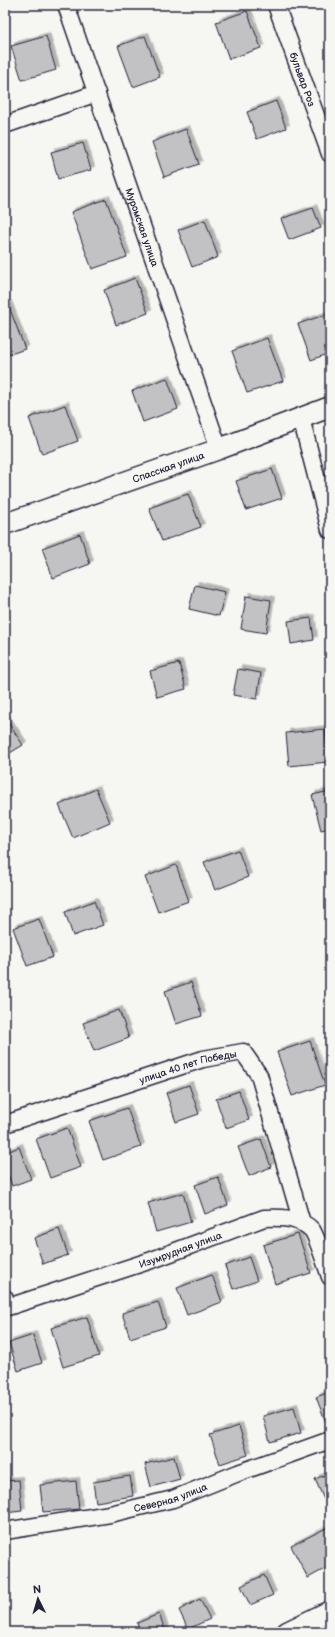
<svg xmlns="http://www.w3.org/2000/svg" width="335" height="1637" viewBox="0 0 335 1637" font-family="'Balsamiq Sans',sans-serif">
<style>
.building{fill:#c2c2c4;stroke:#22223b;filter:url(#shadow)}
.lines{fill:none;stroke-linecap:round;stroke-linejoin:round}
.minor-casing{stroke:#22223b;stroke-width:19}
.tertiary-casing{stroke:#22223b;stroke-width:23}
.minor{stroke:#f6f6f2;stroke-width:16}
.tertiary{stroke:#f6f6f2;stroke-width:20}
.labels{text-anchor:middle;stroke-width:3;stroke-linejoin:round;paint-order:stroke}
.street-label{font-size:10px;fill:#22223b;stroke:#f6f6f2}
</style>
<defs>
<filter id="shadow"><feDropShadow dx="3.5" dy="-3.5" stdDeviation="0" flood-color="#0004"/></filter>
</defs>
<rect width="100%" height="100%" fill="#f6f6f2"/>
<filter id="ink" filterUnits="userSpaceOnUse"><feTurbulence type="fractalNoise" baseFrequency=".025" numOctaves="2"/><feDisplacementMap in="SourceGraphic" scale="8" xChannelSelector="R" yChannelSelector="G"/><feConvolveMatrix kernelMatrix="1 2 1 2 8 2 1 2 1" color-interpolation-filters="sRGB"/></filter>
<g filter="url(#ink)">
<g class="building">
<polygon points="247,11 261,48 229,59 216,22"/>
<polygon points="46,36 56,70 22,80 11,46"/>
<polygon points="145,36 160,77 133,87 118,46"/>
<polygon points="276,101 286,128 257,139 247,112"/>
<polygon points="186,129 199,164 164,177 152,142"/>
<polygon points="83,143 91,170 58,179 51,152"/>
<polygon points="106,199 127,257 92,269 71,212"/>
<polygon points="313,208 321,228 289,240 281,219"/>
<polygon points="205,220 218,257 192,267 178,230"/>
<polygon points="135,278 148,313 116,325 104,290"/>
<polygon points="8,304 25,349 5,356 5,306"/>
<polygon points="330,313 330,353 311,360 298,324"/>
<polygon points="267,338 283,381 247,393 232,351"/>
<polygon points="167,378 178,409 143,422 132,391"/>
<polygon points="65,405 78,441 42,454 29,418"/>
<polygon points="272,469 282,498 246,510 236,481"/>
<polygon points="188,494 201,527 162,541 149,508"/>
<polygon points="80,534 90,564 53,578 42,548"/>
<polygon points="195,585 225,592 219,616 189,609"/>
<polygon points="246,596 271,600 266,633 241,629"/>
<polygon points="311,618 314,640 291,644 288,621"/>
<polygon points="179,663 186,689 157,697 150,671"/>
<polygon points="238,669 261,673 257,699 233,695"/>
<polygon points="5,718 23,745 5,756"/>
<polygon points="325,729 328,762 289,766 286,733"/>
<polygon points="96,789 110,822 73,838 59,805"/>
<polygon points="330,791 330,828 321,830 312,795"/>
<polygon points="238,850 248,877 215,890 204,862"/>
<polygon points="176,865 189,901 158,912 145,877"/>
<polygon points="94,901 103,925 73,936 65,912"/>
<polygon points="39,919 53,957 27,966 13,928"/>
<polygon points="191,982 202,1016 176,1024 165,991"/>
<polygon points="119,1010 129,1038 94,1051 83,1023"/>
<polygon points="310,1041 325,1085 292,1096 277,1052"/>
<polygon points="189,1085 199,1114 176,1122 166,1093"/>
<polygon points="239,1091 249,1120 226,1128 216,1099"/>
<polygon points="127,1108 141,1147 103,1160 89,1121"/>
<polygon points="67,1128 81,1167 50,1178 36,1139"/>
<polygon points="261,1139 271,1167 249,1176 238,1147"/>
<polygon points="19,1147 31,1179 12,1186 5,1167 5,1153"/>
<polygon points="218,1177 228,1205 205,1214 195,1185"/>
<polygon points="183,1193 191,1222 156,1232 148,1203"/>
<polygon points="59,1229 68,1255 43,1264 34,1238"/>
<polygon points="298,1234 311,1273 275,1284 263,1245"/>
<polygon points="249,1257 257,1281 233,1289 225,1266"/>
<polygon points="212,1275 222,1302 187,1315 177,1288"/>
<polygon points="158,1302 166,1327 130,1338 122,1313"/>
<polygon points="87,1317 99,1356 63,1367 51,1328"/>
<polygon points="33,1335 42,1363 18,1371 9,1343"/>
<polygon points="330,1392 330,1424 327,1425 316,1397"/>
<polygon points="294,1407 301,1433 270,1442 263,1416"/>
<polygon points="239,1426 248,1455 220,1464 210,1435"/>
<polygon points="174,1457 180,1479 151,1487 145,1464"/>
<polygon points="330,1473 330,1510 329,1511 315,1479"/>
<polygon points="130,1476 133,1496 96,1502 93,1482"/>
<polygon points="19,1480 22,1511 5,1513 5,1481"/>
<polygon points="76,1481 79,1509 43,1512 40,1485"/>
<polygon points="326,1528 330,1536 330,1566 308,1578 291,1546"/>
<polygon points="264,1575 273,1595 250,1605 241,1586"/>
<polygon points="200,1599 210,1619 188,1629 179,1610"/>
<polygon points="159,1614 166,1632 140,1632 137,1623"/>
</g>
<g class="lines">
<g class="minor-casing">
<g id="minor">
<path id="s1" d="M66 5 219 449"/>
<path id="s2" d="M276 5 330 154"/>
<polyline points="5,125 97,93"/>
<polyline points="301,418 330,530"/>
<path id="s3" d="M5 1124 203 1059 243 1052 259 1075 302 1223"/>
<path id="s4" d="M5 1298 8 1307 152 1260 264 1218C279 1217 300 1217 312 1230 316 1235 327 1268 330 1277"/>
<path id="s5" d="M5 1531 110 1514 173 1499 238 1473 330 1440"/>
</g>
</g>
<g class="tertiary-casing">
<g id="tertiary">
<path id="s6" d="M5 524 219 449 330 407"/>
<polyline points="287,1632 330,1611"/>
</g>
</g>
<use href="#minor" class="minor"/>
<use href="#tertiary" class="tertiary"/>
</g>
</g>
<g class="labels">
<g class="street-label">
<text dy="4" stroke="none"><textPath href="#s2" startOffset="79">бульвар Роз</textPath></text>
<text dy="4" stroke="none"><textPath href="#s1" startOffset="235">Муромская улица</textPath></text>
<text dy="4" stroke="none"><textPath href="#s6" startOffset="173">Спасская улица</textPath></text>
<text dy="4" stroke="none"><textPath href="#s3" startOffset="192">улица 40 лет Победы</textPath></text>
<text dy="4" stroke="none"><textPath href="#s4" startOffset="191">Изумрудная улица</textPath></text>
<text dy="4" stroke="none"><textPath href="#s5" startOffset="169">Северная улица</textPath></text>
</g>
</g>
<rect width="335" height="1637" fill="none" stroke="#f6f6f2" stroke-width="20"/>
<rect x="10" y="10" width="315" height="1617" fill="none" stroke="#22223b" stroke-width="1.5" filter="url(#ink)"/>
<g transform="translate(38 1599) rotate(355)" stroke="#f6f6f2" stroke-width="3" paint-order="stroke">
<path d="M0-3L7 15L0 10L-7 15Z" fill="#22223b"/>
<text y="-6" font-size="11" font-weight="bold" text-anchor="middle" fill="#22223b">N</text>
</g>
</svg>
